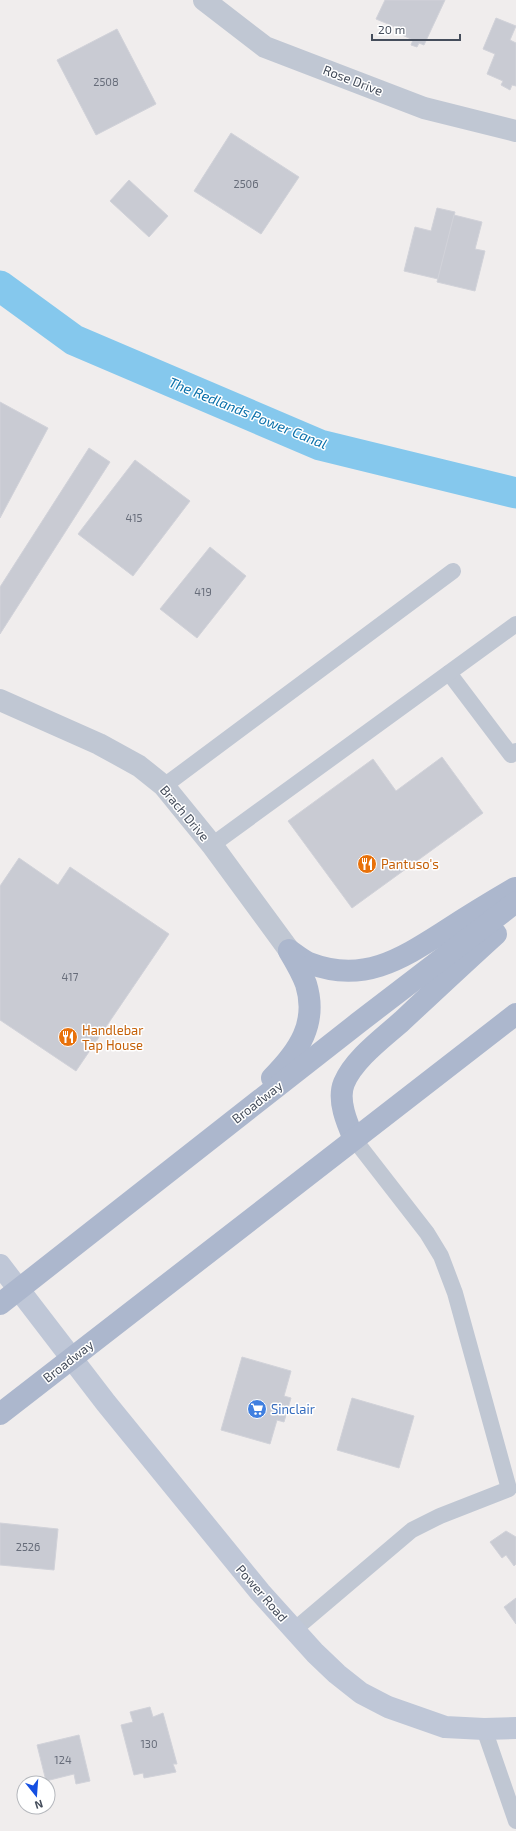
<svg xmlns="http://www.w3.org/2000/svg" width="516" height="1831" viewBox="0 0 516 1831" font-family="'Exo 2',sans-serif">
<style>
.lines{fill:none;stroke-linecap:round;stroke-linejoin:round}
.canal{stroke:#85c8ed;stroke-width:31}
.building{fill:#c9cbd3;stroke:#d1d2d9}
.lane{stroke:#c0c7d3;stroke-width:16}
.street{stroke:#c0c7d3;stroke-width:22}
.secondary{stroke:#bfc7d7;stroke-width:22}
.primary{stroke:#acb7cd;stroke-width:22}
.labels{text-anchor:middle;stroke-width:3;stroke-linejoin:round;paint-order:stroke}
.number-label{font-size:11px;fill:#666c79}
.street-label{font-size:13px;fill:#454d5b;stroke:#fff}
.food-label{font-size:13px;fill:#c56008;stroke:#fff;text-anchor:start}
.shop-label{font-size:13px;fill:#366cbe;stroke:#fff;text-anchor:start}
.water-label{font-size:14px;font-style:italic;fill:#0970aa;stroke:#fff}
</style>
<rect width="100%" height="100%" fill="#f0eded"/>
<g class="lines">
<polyline class="canal" points="0,286 74,340 320,445 516,493"/>
</g>
<g class="building">
<polygon points="385,0 445,0 424,45 419,43 417,47 411,45 413,40 398,33 400,29 376,19"/>
<polygon points="496,18 516,26 510,40 516,43 516,86 512,85 510,90 501,85 503,81 487,74 495,54 483,49"/>
<polygon points="117,29 156,104 96,135 57,60"/>
<polygon points="231,133 299,177 261,234 194,191"/>
<polygon points="129,180 168,216 149,237 110,201"/>
<polygon points="437,208 455,212 438,279 404,271 415,227 431,231"/>
<polygon points="454,215 482,222 475,249 485,251 475,291 437,282"/>
<polygon points="0,402 48,428 0,518"/>
<polygon points="89,448 110,462 0,634 0,587"/>
<polygon points="135,460 190,501 133,576 78,534"/>
<polygon points="210,547 246,576 197,638 160,609"/>
<polygon points="442,757 483,813 352,908 288,821 373,759 396,791"/>
<polygon points="19,858 58,885 70,867 169,934 76,1071 0,1020 0,886"/>
<polygon points="242,1357 291,1371 284,1396 291,1398 284,1422 277,1420 270,1444 221,1430"/>
<polygon points="352,1398 414,1416 399,1468 337,1450"/>
<polygon points="0,1523 58,1529 54,1570 0,1565"/>
<polygon points="506,1531 516,1537 516,1564 514,1566 506,1555 502,1558 490,1542"/>
<polygon points="516,1598 516,1624 504,1607"/>
<polygon points="150,1707 153,1717 163,1713 177,1764 173,1764 176,1772 144,1778 143,1773 134,1775 121,1725 133,1722 130,1712"/>
<polygon points="79,1735 90,1781 76,1784 74,1774 46,1781 37,1745"/>
</g>
<g class="lines">
<g class="lane">
<polyline points="449,673 511,755 516,751"/>
<polyline points="164,786 453,571"/>
<polyline points="212,845 516,624"/>
<polyline points="294,1630 412,1530 440,1516 509,1489 455,1293 441,1256 427,1233 354,1139"/>
<polyline points="484,1729 516,1821"/>
</g>
<g class="street">
<polyline points="204,0 265,47 424,108 516,131"/>
<polyline points="0,700 99,744 139,766 164,786 212,845 289,950"/>
</g>
<polyline class="secondary" points="0,1265 106,1403 260,1592 315,1653 337,1674 361,1693 388,1707 445,1727 484,1729 516,1728"/>
<g class="primary">
<path d="M289 950C295 954 302 960 309 963 363 984 401 959 445 931 468 916 491 902 515 888"/>
<path d="M272 1078C299 1051 318 1023 306 984 302 973 295 961 289 951"/>
<path d="M354 1139C347 1123 337 1100 344 1083 354 1059 383 1038 402 1021 433 992 464 963 496 934"/>
<polyline points="0,1304 358,1023 516,902"/>
<polyline points="0,1414 516,1014"/>
</g>
</g>
<defs>
<g id="restaurant-disc" transform="scale(1)"><circle r="9.5" fill="#e8710a" stroke="#fff"/><path d="M-5-6h1v4h1v-4h1v4h1v-4h1v5L-1.5 .5V6h-2V.5L-5-1ZM5-6V6H3V1.5H1.5Q1.5-4 5-6Z" fill="#fff"/></g>
<g id="supermarket-disc" transform="scale(1)"><circle r="9.5" fill="#3f7fe0" stroke="#fff"/><path d="M-6-5.5h2.5l.6 2H6L4.5 2H-2.5L-4.4-4H-6ZM-1.5 3.2a1.3 1.3 0 1 0 .1 0ZM3 3.2a1.3 1.3 0 1 0 .1 0Z" fill="#fff"/></g>
</defs>
<g fill-rule="evenodd">
<use href="#restaurant-disc" x="367" y="864"/>
<use href="#restaurant-disc" x="68" y="1037"/>
<use href="#supermarket-disc" x="257" y="1409"/>
</g>
<g class="labels">
<g class="number-label">
<text x="106" y="86">2508</text>
<text x="246" y="188">2506</text>
<text x="134" y="522">415</text>
<text x="203" y="596">419</text>
<text x="70" y="981">417</text>
<text x="28" y="1551">2526</text>
<text x="149" y="1748">130</text>
<text x="63" y="1764">124</text>
</g>
<g class="street-label">
<text transform="translate(353 80) rotate(21)" y="5">Rose Drive</text>
<text transform="translate(185 813) rotate(50)" y="5">Brach Drive</text>
<text transform="translate(257 1102) rotate(-38)" y="5">Broadway</text>
<text transform="translate(68 1361) rotate(-38)" y="5">Broadway</text>
<text transform="translate(262 1593) rotate(49)" y="5">Power Road</text>
</g>
<g class="food-label">
<text x="381" y="869">Pantuso's</text>
<text x="82" y="1035">Handlebar<tspan x="82" dy="15">Tap House</tspan></text>
</g>
<g class="shop-label">
<text x="271" y="1414">Sinclair</text>
</g>
<g class="water-label">
<text transform="translate(248 413) rotate(22)" y="5">The Redlands Power Canal</text>
</g>
</g>
<g transform="translate(36 1795) rotate(163)"><circle r="19" fill="#ffffff" stroke="#b5b8bd"/>
<path d="M0-3L7 15L0 10L-7 15Z" fill="#154fe2"/>
<text y="-6" font-size="11" font-weight="bold" text-anchor="middle" fill="#454d5b">N</text>
</g>
<path d="M372 34v6h88v-6" fill="none" stroke="#454d5b" stroke-width="2"/>
<text x="378" y="34" font-size="12" fill="#454d5b" stroke="#ffffff" stroke-width="3" paint-order="stroke">20 m</text>
</svg>
